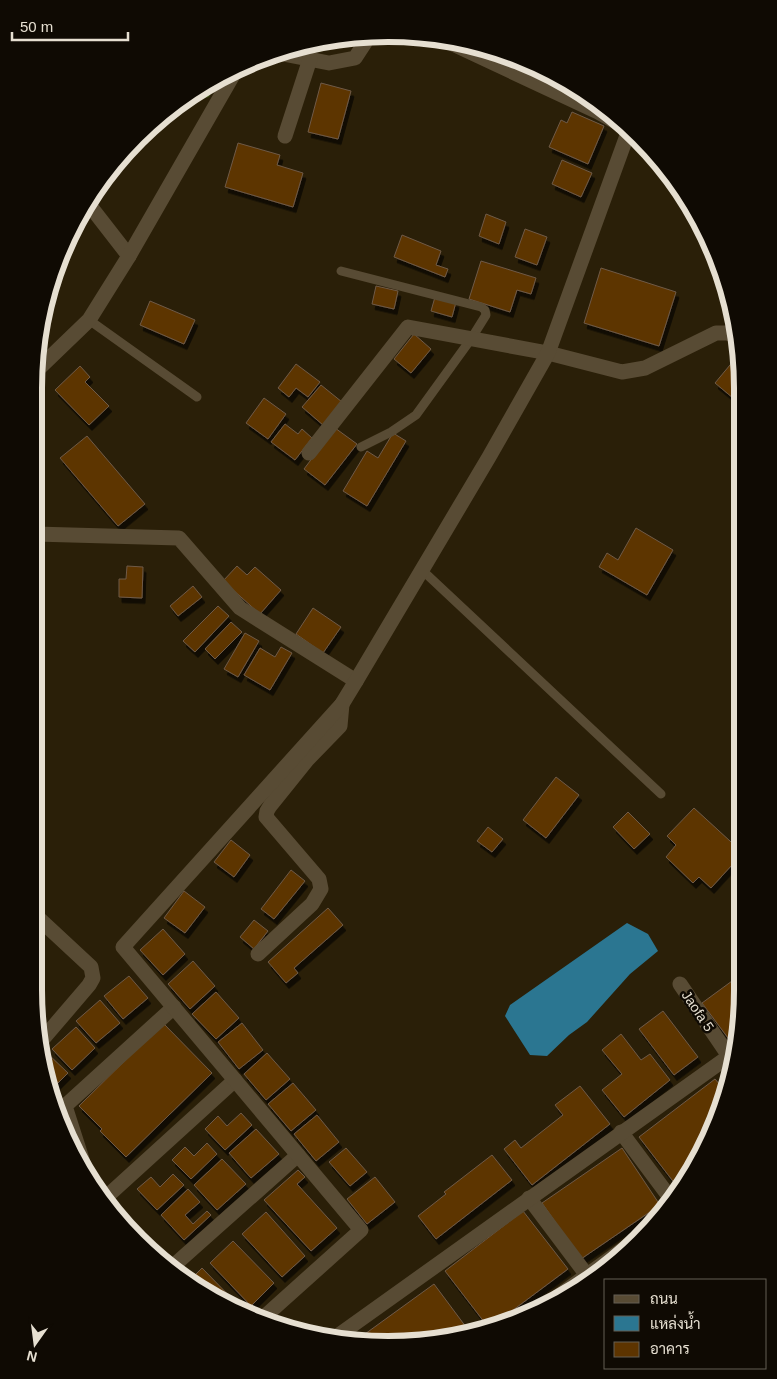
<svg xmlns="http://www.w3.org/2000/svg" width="777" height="1379" viewBox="0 0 777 1379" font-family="Helvetica,Sarabun,sans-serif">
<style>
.green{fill:#384c10}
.water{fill:#2b7691}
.building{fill:#5d3400;stroke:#6f5a47;filter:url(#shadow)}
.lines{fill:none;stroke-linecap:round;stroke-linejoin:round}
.lane{stroke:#584b34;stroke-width:9}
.street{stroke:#584b34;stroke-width:15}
.labels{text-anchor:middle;stroke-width:5;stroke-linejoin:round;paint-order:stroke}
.street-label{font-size:14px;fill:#e6dfd1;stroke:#0f0a03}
.rim{fill:none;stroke:#e6dfd1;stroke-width:6}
</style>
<defs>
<filter id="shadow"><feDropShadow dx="3" dy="5.5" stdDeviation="0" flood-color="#0009"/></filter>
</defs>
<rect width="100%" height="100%" fill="#2a1f08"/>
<g class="green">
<polygon points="336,39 320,52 293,47 297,46"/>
<polygon points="483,48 503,53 566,81 591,100"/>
<polygon points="219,78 209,97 175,106"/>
</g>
<polygon class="water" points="627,923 648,934 658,951 630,974 587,1022 569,1035 547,1056 530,1055 505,1016 510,1005"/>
<g class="building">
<polygon points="321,83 351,91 338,139 308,132"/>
<polygon points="572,112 604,126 588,164 549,147 561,120 567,123"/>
<polygon points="238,143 280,155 277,165 303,173 293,207 225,187"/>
<polygon points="562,160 592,173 581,197 552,184"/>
<polygon points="486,214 506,222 499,244 479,236"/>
<polygon points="525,229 547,237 537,265 515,257"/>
<polygon points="402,235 441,251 436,265 448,269 445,277 394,257"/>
<polygon points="481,261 536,278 531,294 517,290 510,312 469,299"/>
<polygon points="601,268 676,292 659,346 584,323"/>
<polygon points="376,286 398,291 394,309 372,304"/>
<polygon points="435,297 456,302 452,317 431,311"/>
<polygon points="150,301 195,320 184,344 140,325"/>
<polygon points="414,334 431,349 411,373 394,359"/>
<polygon points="740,353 740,401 739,403 715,383"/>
<polygon points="296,364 320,382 308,397 296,388 289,397 278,388"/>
<polygon points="80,366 90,377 85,382 109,406 89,425 55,390"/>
<polygon points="321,385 342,402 323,425 302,407"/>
<polygon points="264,398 286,414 268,439 246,423"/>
<polygon points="285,424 298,434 302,429 312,438 295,460 271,442"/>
<polygon points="335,428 357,444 325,485 304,469"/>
<polygon points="393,433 406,441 367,506 343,491 367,451 378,458"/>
<polygon points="87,436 145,504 118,526 60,458"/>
<polygon points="636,528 673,550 647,595 599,567 607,553 618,560"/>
<polygon points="127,566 143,567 142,598 119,597 119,579 126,579"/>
<polygon points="237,566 247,575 255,567 281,590 260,614 223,581"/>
<polygon points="193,586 202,597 178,616 170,606"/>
<polygon points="218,606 229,616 195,652 183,641"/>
<polygon points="313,608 341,627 323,653 296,634"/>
<polygon points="231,622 242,632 215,659 205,649"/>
<polygon points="245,633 259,641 238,677 224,669"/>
<polygon points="281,647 292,653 270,690 244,675 260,648 275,657"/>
<polygon points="556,777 579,795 546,838 523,820"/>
<polygon points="694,808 742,852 742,854 711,888 699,877 693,883 666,857 676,845 667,836"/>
<polygon points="628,812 650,834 634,849 613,827"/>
<polygon points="488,827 503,839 492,852 477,841"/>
<polygon points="231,840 250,855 234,877 214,862"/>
<polygon points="291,870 305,881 274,919 261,909"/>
<polygon points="184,891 205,907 185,933 164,918"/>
<polygon points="328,908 343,925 294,968 298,973 286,983 268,962"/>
<polygon points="254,920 268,931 254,949 240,937"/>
<polygon points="163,929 185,954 163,975 140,950"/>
<polygon points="193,961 215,986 190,1009 168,984"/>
<polygon points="129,976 148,998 123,1019 104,996"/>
<polygon points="742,976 742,989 736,981"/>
<polygon points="732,981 742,994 743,1013 738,1036 731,1042 702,1003"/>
<polygon points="216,992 239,1018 216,1039 192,1014"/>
<polygon points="100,1000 120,1023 96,1043 76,1021"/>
<polygon points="663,1011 698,1057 674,1075 639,1029"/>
<polygon points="163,1023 212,1073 126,1157 100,1131 102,1129 79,1106"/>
<polygon points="242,1023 263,1050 239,1069 218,1042"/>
<polygon points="76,1027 95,1048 72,1070 52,1049"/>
<polygon points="621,1034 641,1060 650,1054 670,1080 624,1117 602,1090 622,1074 602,1050"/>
<polygon points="46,1052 68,1073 50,1091 44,1054"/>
<polygon points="267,1053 290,1079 266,1100 244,1074"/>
<polygon points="715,1079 727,1093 725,1104 696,1168 679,1189 639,1137"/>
<polygon points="293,1083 316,1110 291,1131 268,1104"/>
<polygon points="580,1086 610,1124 532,1185 504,1149 515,1140 521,1148 563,1115 555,1105"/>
<polygon points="241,1113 252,1125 225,1150 205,1129 218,1116 227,1126"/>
<polygon points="317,1115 339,1142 316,1161 294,1134"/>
<polygon points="256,1129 279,1154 251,1178 229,1153"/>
<polygon points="207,1143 217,1154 191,1179 172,1160 185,1147 194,1156"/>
<polygon points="346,1148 367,1172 350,1186 329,1162"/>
<polygon points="622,1148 660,1205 581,1259 542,1203"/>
<polygon points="492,1155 512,1180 436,1239 418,1216 446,1194 444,1192"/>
<polygon points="222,1159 246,1184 217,1210 194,1185"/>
<polygon points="298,1170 305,1177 297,1184 337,1228 311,1251 264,1200"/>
<polygon points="173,1174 184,1185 157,1210 137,1189 151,1177 160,1187"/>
<polygon points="375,1177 395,1202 367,1224 347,1199"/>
<polygon points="188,1189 200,1202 185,1215 193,1224 207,1211 211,1215 184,1240 161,1215"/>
<polygon points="523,1211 568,1269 493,1325 488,1327 445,1271"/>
<polygon points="266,1212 305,1256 282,1277 242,1234"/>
<polygon points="233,1241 274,1283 251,1306 210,1263"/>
<polygon points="202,1268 242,1309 191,1285 188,1282"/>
<polygon points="434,1284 469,1331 411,1345 358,1339"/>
</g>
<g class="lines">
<g class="lane">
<polyline points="341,271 481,307 485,310 486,315 471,339 416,415 391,432 361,447"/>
<polyline points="89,320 197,397"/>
<polyline points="422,570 661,794"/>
</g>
<g class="street">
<polyline points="440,38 598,112 630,130"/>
<polyline points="278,53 329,63 355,58 370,35"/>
<polyline points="285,136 310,59"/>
<polyline points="87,202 129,256"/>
<polyline points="34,373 89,320 129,256 237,68"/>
<polyline points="309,453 408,327 548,353 622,372 645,368 716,333 727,333 739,337"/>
<polyline points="34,499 35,534 179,538 240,608 356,681"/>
<polyline points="34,914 91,967 93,978 89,985 42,1040"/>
<polyline points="258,954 312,904 321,889 319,879 266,817 267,811 270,806 307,760 340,726 342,704"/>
<polyline points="680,984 733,1062"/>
<polyline points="621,1132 671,1199"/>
<polyline points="82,1159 65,1106 174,1007"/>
<polyline points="529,1198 589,1278"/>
<polyline points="103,1200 235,1080"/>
<polyline points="172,1267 298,1155"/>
<polyline points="546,1305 637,1239"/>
<polyline points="263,1318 361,1230 123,947 342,704 356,681 489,457 548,353 629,130"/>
<polyline points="336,1337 735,1052"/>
</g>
</g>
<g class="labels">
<g class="street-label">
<text transform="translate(698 1011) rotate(56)" y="5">Jaofa 5</text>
</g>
</g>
<path d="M0 0H777V1379H0ZM388 42H388A346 346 0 0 1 734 388V990A346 346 0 0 1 388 1336H388A346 346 0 0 1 42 990V388A346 346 0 0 1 388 42Z" fill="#0f0a03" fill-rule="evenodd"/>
<path class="rim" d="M388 42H388A346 346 0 0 1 734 388V990A346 346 0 0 1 388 1336H388A346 346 0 0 1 42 990V388A346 346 0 0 1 388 42Z"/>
<rect x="604" y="1279" width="162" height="90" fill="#0f0a03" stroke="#655f55"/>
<rect x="614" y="1295" width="25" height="8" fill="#584b34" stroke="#655f55"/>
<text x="650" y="1304" font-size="15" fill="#e6dfd1">ถนน</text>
<rect x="614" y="1316" width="25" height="15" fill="#2b7691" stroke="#655f55"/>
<text x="650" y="1329" font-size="15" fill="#e6dfd1">แหล่งน้ำ</text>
<rect x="614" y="1342" width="25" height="15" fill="#5d3400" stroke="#655f55"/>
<text x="650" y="1354" font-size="15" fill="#e6dfd1">อาคาร</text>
<g transform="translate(35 1344) rotate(194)" stroke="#0f0a03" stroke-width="4" paint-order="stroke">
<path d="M0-4L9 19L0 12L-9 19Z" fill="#e6dfd1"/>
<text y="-8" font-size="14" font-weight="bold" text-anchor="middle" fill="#e6dfd1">N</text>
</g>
<path d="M12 32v8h116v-8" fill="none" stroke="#e6dfd1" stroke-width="2.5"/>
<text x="20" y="32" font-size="15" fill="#e6dfd1" stroke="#0f0a03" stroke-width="4" paint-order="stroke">50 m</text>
</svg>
